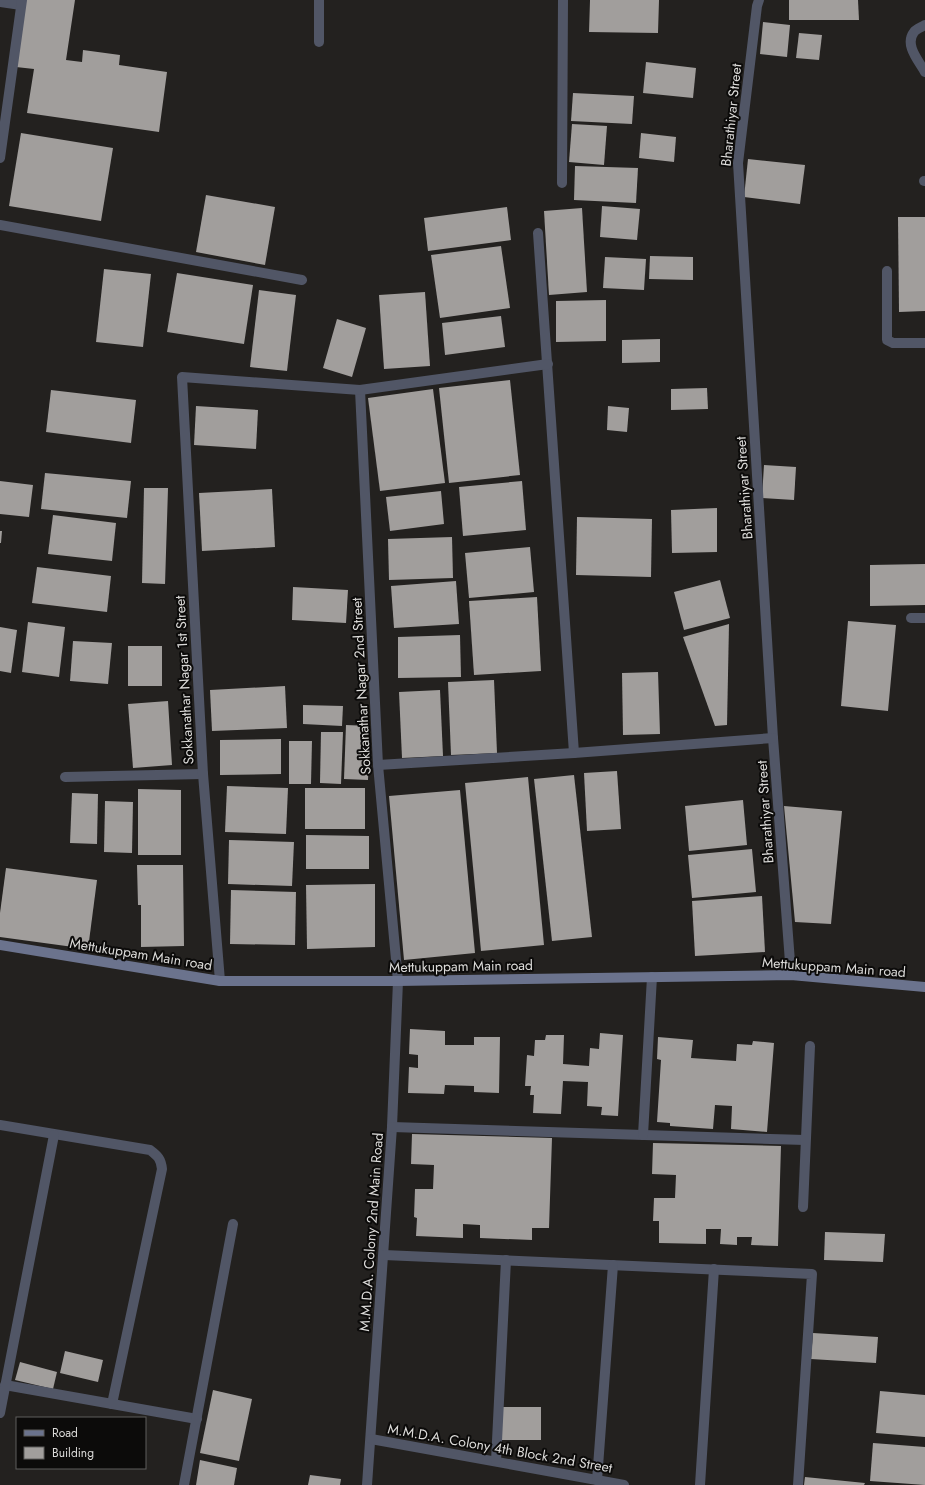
<svg xmlns="http://www.w3.org/2000/svg" width="925" height="1485" viewBox="0 0 925 1485" font-family="Jost,sans-serif">
<style>
.building{fill:#a19e9c}
.lines{fill:none;stroke-linecap:round;stroke-linejoin:round}
.lane{stroke:#515666;stroke-width:10}
.street{stroke:#515666;stroke-width:10}
.secondary{stroke:#6b738d;stroke-width:10}
.labels{text-anchor:middle;stroke-width:4;stroke-linejoin:round;paint-order:stroke}
.street-label{font-size:14px;fill:#dcdbd9;stroke:#0c0b0a}
</style>
<rect width="100%" height="100%" fill="#23211f"/>
<g class="building">
<polygon points="26,0 75,0 66,60 82,62 83,50 120,55 119,65 167,72 159,132 27,113 34,69 16,67"/>
<polygon points="590,0 659,0 658,33 589,32"/>
<polygon points="789,0 858,0 859,20 789,20"/>
<polygon points="763,22 790,25 787,57 760,54"/>
<polygon points="799,33 822,35 819,60 796,58"/>
<polygon points="646,62 696,68 693,98 643,93"/>
<polygon points="573,93 634,96 632,124 571,121"/>
<polygon points="572,124 607,126 604,165 569,162"/>
<polygon points="21,133 113,148 101,221 9,206"/>
<polygon points="641,133 676,137 674,162 639,158"/>
<polygon points="748,159 805,165 800,204 744,197"/>
<polygon points="575,166 638,168 636,203 574,200"/>
<polygon points="206,195 275,207 265,265 196,252"/>
<polygon points="602,206 640,209 637,240 600,237"/>
<polygon points="507,207 511,240 428,251 424,218"/>
<polygon points="582,208 587,292 549,295 544,211"/>
<polygon points="898,217 925,217 925,311 899,312"/>
<polygon points="501,246 510,308 440,318 431,255"/>
<polygon points="650,256 693,257 693,280 649,279"/>
<polygon points="605,257 646,259 644,290 603,288"/>
<polygon points="104,269 151,274 143,347 96,342"/>
<polygon points="177,273 253,285 244,344 167,332"/>
<polygon points="259,290 296,295 287,371 250,367"/>
<polygon points="425,292 430,366 384,369 379,295"/>
<polygon points="606,300 606,341 556,342 556,301"/>
<polygon points="501,316 505,347 445,355 442,323"/>
<polygon points="337,319 366,328 352,377 323,368"/>
<polygon points="660,339 660,362 622,363 622,340"/>
<polygon points="510,380 520,475 449,483 439,388"/>
<polygon points="707,388 708,409 671,410 671,389"/>
<polygon points="433,389 445,483 380,491 368,398"/>
<polygon points="51,390 136,400 131,443 46,432"/>
<polygon points="196,406 258,410 256,449 194,445"/>
<polygon points="608,406 629,408 627,432 607,430"/>
<polygon points="764,465 796,467 794,500 762,498"/>
<polygon points="45,473 131,481 127,518 41,509"/>
<polygon points="0,481 33,485 29,517 0,514"/>
<polygon points="522,481 526,530 463,536 459,487"/>
<polygon points="144,488 168,488 165,584 142,583"/>
<polygon points="272,489 275,547 202,551 199,493"/>
<polygon points="441,491 444,524 390,531 386,497"/>
<polygon points="717,508 717,552 672,553 671,510"/>
<polygon points="53,515 116,523 112,561 48,554"/>
<polygon points="577,517 652,519 651,577 576,575"/>
<polygon points="0,531 2,531 1,543 0,543"/>
<polygon points="452,537 453,578 389,580 388,539"/>
<polygon points="530,547 534,592 469,598 465,553"/>
<polygon points="925,564 925,605 870,606 870,565"/>
<polygon points="37,567 111,576 107,612 32,603"/>
<polygon points="720,580 730,618 684,630 674,592"/>
<polygon points="456,581 459,624 394,628 391,586"/>
<polygon points="293,587 348,590 346,623 292,620"/>
<polygon points="537,597 541,671 474,675 469,601"/>
<polygon points="848,621 896,625 888,711 841,706"/>
<polygon points="28,622 65,627 59,677 22,672"/>
<polygon points="729,624 727,725 715,726 683,637"/>
<polygon points="0,627 17,630 11,673 0,671"/>
<polygon points="460,635 461,677 398,678 398,637"/>
<polygon points="73,641 112,643 108,684 70,681"/>
<rect x="128" y="646" width="34" height="40"/>
<polygon points="658,672 660,734 623,735 622,673"/>
<polygon points="494,680 497,753 451,755 448,682"/>
<polygon points="285,686 287,728 212,731 210,690"/>
<polygon points="440,690 443,756 402,758 399,692"/>
<polygon points="168,701 172,765 133,768 128,704"/>
<polygon points="303,705 343,706 342,726 303,724"/>
<polygon points="346,725 370,726 368,780 344,779"/>
<polygon points="321,732 343,732 341,784 320,783"/>
<polygon points="281,739 281,774 220,775 220,740"/>
<polygon points="289,741 312,741 311,784 289,784"/>
<polygon points="617,771 621,829 587,831 584,773"/>
<polygon points="574,775 592,937 552,941 534,779"/>
<polygon points="528,777 544,945 481,951 465,783"/>
<polygon points="227,786 288,788 286,834 225,832"/>
<rect x="305" y="788" width="60" height="41"/>
<polygon points="138,789 181,790 181,855 138,855"/>
<polygon points="460,790 475,953 404,960 389,796"/>
<polygon points="72,793 98,794 97,844 70,843"/>
<polygon points="743,800 747,845 689,851 685,806"/>
<polygon points="105,801 133,802 132,853 104,852"/>
<polygon points="784,806 842,811 831,924 795,922"/>
<polygon points="306,835 369,836 369,869 306,869"/>
<polygon points="229,840 294,842 292,886 228,884"/>
<polygon points="752,849 756,892 692,898 688,855"/>
<polygon points="137,865 183,865 184,946 141,947 141,905 138,905"/>
<polygon points="6,868 97,880 88,949 0,937 0,913"/>
<polygon points="375,884 375,947 307,949 306,885"/>
<polygon points="231,890 296,892 295,945 230,944"/>
<polygon points="762,896 765,952 695,956 692,901"/>
<polygon points="410,1029 445,1031 445,1045 474,1045 474,1037 500,1037 499,1093 474,1092 474,1086 445,1085 444,1094 408,1093 409,1067 418,1068 418,1055 409,1054"/>
<polygon points="600,1033 623,1035 618,1116 601,1115 602,1107 587,1106 588,1082 563,1081 561,1114 533,1113 534,1095 530,1095 531,1086 525,1086 527,1055 534,1056 535,1040 545,1040 546,1035 564,1035 563,1064 589,1066 590,1048 599,1049"/>
<polygon points="658,1037 693,1040 691,1058 736,1061 737,1044 752,1045 753,1041 774,1043 767,1132 731,1129 732,1106 715,1105 713,1129 670,1126 670,1123 657,1122 661,1060 657,1059"/>
<polygon points="412,1134 552,1138 549,1228 532,1228 532,1240 480,1238 480,1225 463,1224 463,1238 416,1236 417,1218 414,1217 415,1189 433,1189 434,1165 411,1164"/>
<polygon points="653,1143 781,1146 778,1246 751,1245 752,1237 737,1237 737,1245 720,1244 721,1229 706,1229 706,1244 659,1243 659,1221 653,1221 654,1198 675,1198 676,1175 652,1174"/>
<polygon points="825,1232 885,1234 883,1262 824,1260"/>
<polygon points="813,1333 878,1337 876,1363 811,1359"/>
<polygon points="65,1351 103,1360 98,1382 60,1373"/>
<polygon points="20,1362 57,1372 53,1389 15,1380"/>
<polygon points="213,1390 252,1399 239,1461 200,1453"/>
<polygon points="880,1391 925,1395 925,1437 876,1433"/>
<rect x="501" y="1407" width="40" height="33"/>
<polygon points="873,1443 925,1447 925,1485 870,1481"/>
<polygon points="200,1460 237,1468 234,1485 196,1485"/>
<polygon points="310,1475 341,1479 340,1485 308,1485"/>
<polygon points="805,1477 865,1483 864,1485 804,1485"/>
</g>
<g class="lines">
<g class="lane">
<path d="M925 25C922 27 916 29 914 32 904 45 919 61 925 72"/>
<polyline points="319,42 319,0"/>
<polyline points="924,181 925,181"/>
<polyline points="562,183 563,0"/>
<polyline points="887,271 887,340 893,343 925,343"/>
<polyline points="911,618 925,618"/>
</g>
<g class="street">
<polyline points="759,0 757,6 738,163 773,738 791,975"/>
<polyline points="0,2 21,5"/>
<polyline points="0,158 22,0"/>
<polyline points="0,225 302,280"/>
<polyline points="538,233 574,753"/>
<polyline points="360,390 378,765 398,981 392,1127 367,1485"/>
<polyline points="378,765 574,753 773,738"/>
<polyline points="65,777 203,774"/>
<polyline points="220,981 203,774 182,377 360,390 548,364"/>
<path d="M0 1125 150 1150C158 1156 161 1159 162 1169L112 1404"/>
<polyline points="392,1127 805,1140"/>
<polyline points="643,1135 652,977"/>
<polyline points="803,1207 810,1046"/>
<polyline points="384,1255 812,1274 798,1485"/>
<polyline points="5,1385 197,1419"/>
<polyline points="0,1413 54,1135"/>
<polyline points="371,1439 624,1485"/>
<polyline points="496,1461 506,1260"/>
<polyline points="597,1480 613,1265"/>
<polyline points="184,1485 233,1224"/>
<polyline points="700,1485 714,1269"/>
</g>
<polyline class="secondary" points="0,945 220,981 398,981 791,975 925,987"/>
</g>
<g class="labels">
<g class="street-label">
<text transform="translate(731 115) rotate(-84)" y="5">Bharathiyar Street</text>
<text transform="translate(744 488) rotate(-94)" y="5">Bharathiyar Street</text>
<text transform="translate(184 680) rotate(-93)" y="5">Sokkanathar Nagar 1st Street</text>
<text transform="translate(361 686) rotate(-93)" y="5">Sokkanathar Nagar 2nd Street</text>
<text transform="translate(765 812) rotate(-94)" y="5">Bharathiyar Street</text>
<text transform="translate(141 954) rotate(9)" y="5">Mettukuppam Main road</text>
<text transform="translate(461 966) rotate(-1)" y="5">Mettukuppam Main road</text>
<text transform="translate(834 967) rotate(4)" y="5">Mettukuppam Main road</text>
<text transform="translate(371 1232) rotate(-86)" y="5">M.M.D.A. Colony 2nd Main Road</text>
<text transform="translate(500 1448) rotate(10)" y="5">M.M.D.A. Colony 4th Block 2nd Street</text>
</g>
</g>
<rect x="16" y="1417" width="130" height="52" fill="#0c0b0a" stroke="#5f5e5d"/>
<rect x="24" y="1430" width="20" height="6" fill="#6b738d" stroke="#5f5e5d"/>
<text x="52" y="1437" font-size="12" fill="#dcdbd9">Road</text>
<rect x="24" y="1447" width="20" height="12" fill="#a19e9c" stroke="#5f5e5d"/>
<text x="52" y="1457" font-size="12" fill="#dcdbd9">Building</text>
</svg>
